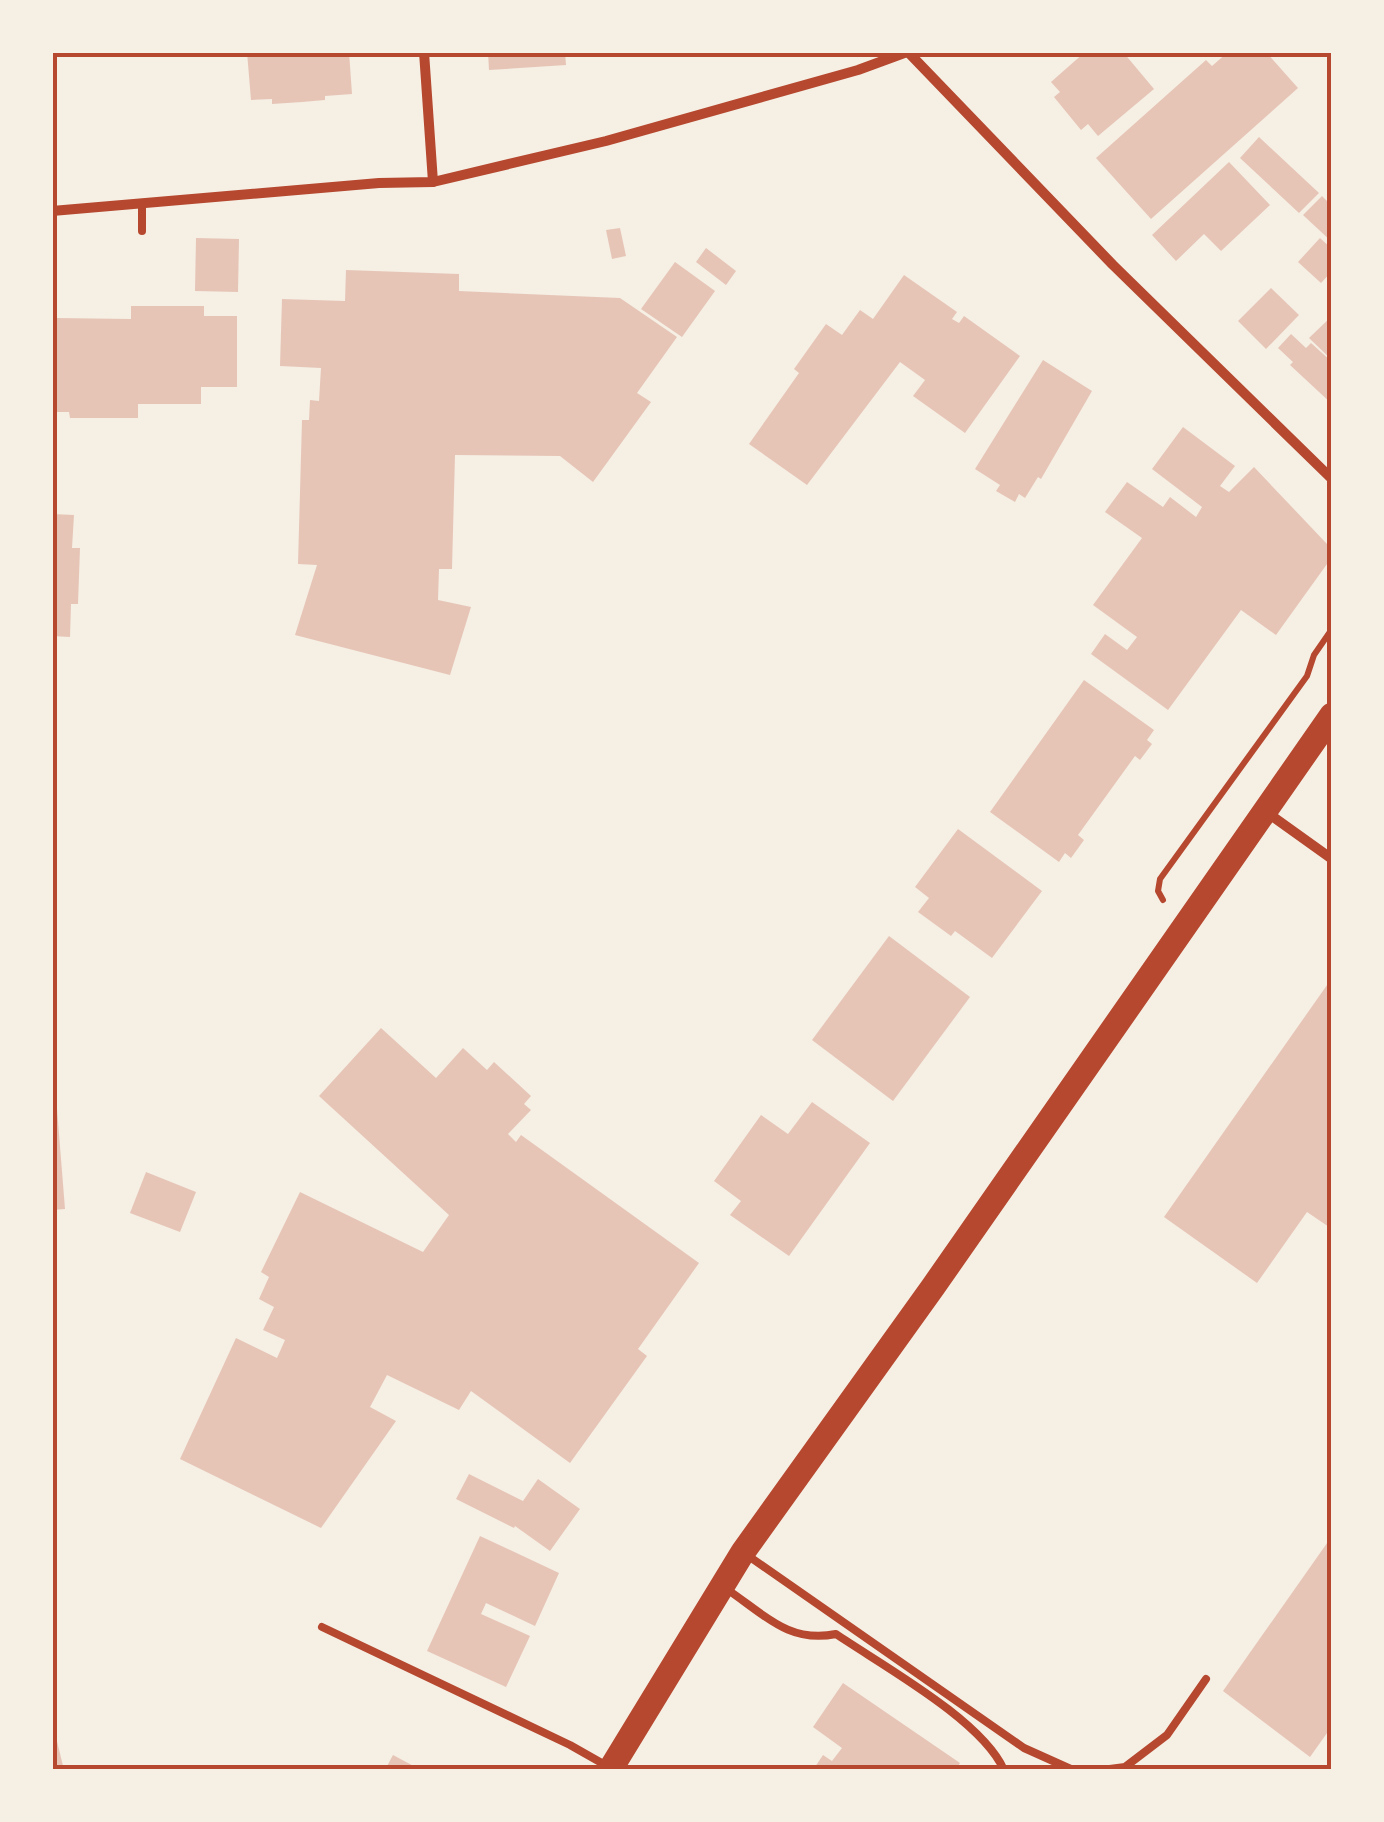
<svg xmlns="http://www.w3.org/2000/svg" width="1384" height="1822" viewBox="0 0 1384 1822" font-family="'Fira Sans Condensed',sans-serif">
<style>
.building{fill:#e6c5b7}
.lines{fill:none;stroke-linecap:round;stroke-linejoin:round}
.path{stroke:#b5482f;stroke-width:6}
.service{stroke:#b5482f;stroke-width:8}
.minor{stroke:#b5482f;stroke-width:10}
.primary{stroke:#b5482f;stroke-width:25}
.neatline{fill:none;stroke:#b5482f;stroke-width:4}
</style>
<rect width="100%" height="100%" fill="#f6efe4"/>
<g class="building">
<polygon points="247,52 349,52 352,94 325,96 325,100 302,102 272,104 272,99 251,100"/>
<polygon points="488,52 565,52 566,65 489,70"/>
<polygon points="1085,52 1123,52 1154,89 1098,136 1088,124 1081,130 1054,97 1060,92 1051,82"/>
<polygon points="1228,52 1266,52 1298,88 1151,219 1096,158 1206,60 1212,66"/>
<polygon points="1259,137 1319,193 1299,213 1240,158"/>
<polygon points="1229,162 1270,205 1221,251 1204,234 1176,261 1152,235"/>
<polygon points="1322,196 1332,206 1332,242 1303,215"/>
<polygon points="620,228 626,256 612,259 606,230"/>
<polygon points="196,238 239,239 238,292 195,291"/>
<polygon points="1320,238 1332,249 1332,271 1321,283 1298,262"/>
<polygon points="706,248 736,271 726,285 696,262"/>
<polygon points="675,262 715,291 682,337 641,309"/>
<polygon points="346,270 459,274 459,291 620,298 677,337 637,393 651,402 593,482 560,456 455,455 452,569 439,569 438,600 471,607 450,675 295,635 317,565 298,564 302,420 309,420 310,400 319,401 321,368 280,366 282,299 345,301"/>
<polygon points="904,275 957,312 952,319 959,323 964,316 1020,356 965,433 913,396 925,380 900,362 807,485 749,444 799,373 794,369 826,324 842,335 860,310 873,319"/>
<polygon points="1271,288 1299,315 1266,349 1238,321"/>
<polygon points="131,306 204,306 204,316 237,316 237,387 201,387 201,404 138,404 138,418 70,418 69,412 52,412 52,336 56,336 56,318 131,319"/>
<polygon points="1332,316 1332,360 1309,338"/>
<polygon points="1291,334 1306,348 1311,343 1332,362 1332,404 1290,365 1293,362 1278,348"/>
<polygon points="1043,360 1092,391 1041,479 1038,477 1025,498 1019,494 1015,502 996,491 1000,485 975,469"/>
<polygon points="1183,427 1235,466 1220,486 1229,492 1254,467 1327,544 1327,564 1276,635 1241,610 1168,710 1091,654 1105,634 1127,650 1137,637 1093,605 1142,538 1105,512 1127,482 1163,507 1170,497 1196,517 1202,507 1152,469"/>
<polygon points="52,514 74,515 72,548 80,548 78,604 71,604 70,637 52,636"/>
<polygon points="1084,680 1154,730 1147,740 1152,744 1140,760 1135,756 1078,835 1084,840 1071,858 1065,853 1059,862 990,812"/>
<polygon points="958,829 1042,891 992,958 955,931 951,936 918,912 929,898 915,887"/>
<polygon points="889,936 970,997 893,1101 812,1040"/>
<polygon points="1332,978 1332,1229 1307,1212 1257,1283 1164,1217"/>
<polygon points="381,1028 436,1078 463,1048 487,1070 494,1062 531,1096 524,1104 531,1110 508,1134 516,1142 521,1135 699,1263 638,1349 647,1356 570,1463 471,1391 459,1410 387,1375 370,1407 396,1421 321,1528 180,1459 236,1338 277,1358 285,1340 263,1330 274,1307 259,1299 269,1277 261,1272 300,1192 423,1252 449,1215 319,1096"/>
<polygon points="52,1084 55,1084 65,1209 52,1210"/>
<polygon points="812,1102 870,1143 789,1256 730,1215 741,1201 714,1181 761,1115 788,1134"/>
<polygon points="146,1172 196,1192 180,1232 130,1213"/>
<polygon points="469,1474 523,1501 538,1479 580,1509 550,1551 515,1526 514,1528 456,1499"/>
<polygon points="480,1536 559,1573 535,1626 486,1603 481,1614 530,1636 506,1687 427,1651"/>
<polygon points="1332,1536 1332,1726 1310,1757 1223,1691"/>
<polygon points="843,1683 960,1763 955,1770 813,1770 823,1755 832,1761 842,1748 813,1727"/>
<polygon points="52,1729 54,1729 64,1770 52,1770"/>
<polygon points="393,1755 421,1770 385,1770"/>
</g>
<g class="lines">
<polyline class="path" points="1163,900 1158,891 1160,879 1307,676 1314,655 1332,629"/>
<g class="service">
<polyline points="142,204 142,231"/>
<polyline points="747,1555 1024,1748 1073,1770"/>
<path d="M725 1588C763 1613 788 1644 836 1634 883 1666 982 1720 1004 1770"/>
<polyline points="322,1627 570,1745 607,1766"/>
<polyline points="1102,1770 1125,1767 1167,1735 1206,1679"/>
</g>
<g class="minor">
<polyline points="424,52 433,182"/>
<polyline points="908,52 1113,265 1332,479"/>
<polyline points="52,211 379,183 433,182 606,141 858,70 907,52"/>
<polyline points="1265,811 1332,859"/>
</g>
<polyline class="primary" points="610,1770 743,1552 933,1287 1332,715"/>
</g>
<rect width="1384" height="1822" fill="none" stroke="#f6efe4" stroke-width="110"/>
<rect x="55" y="55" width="1274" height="1712" class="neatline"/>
</svg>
